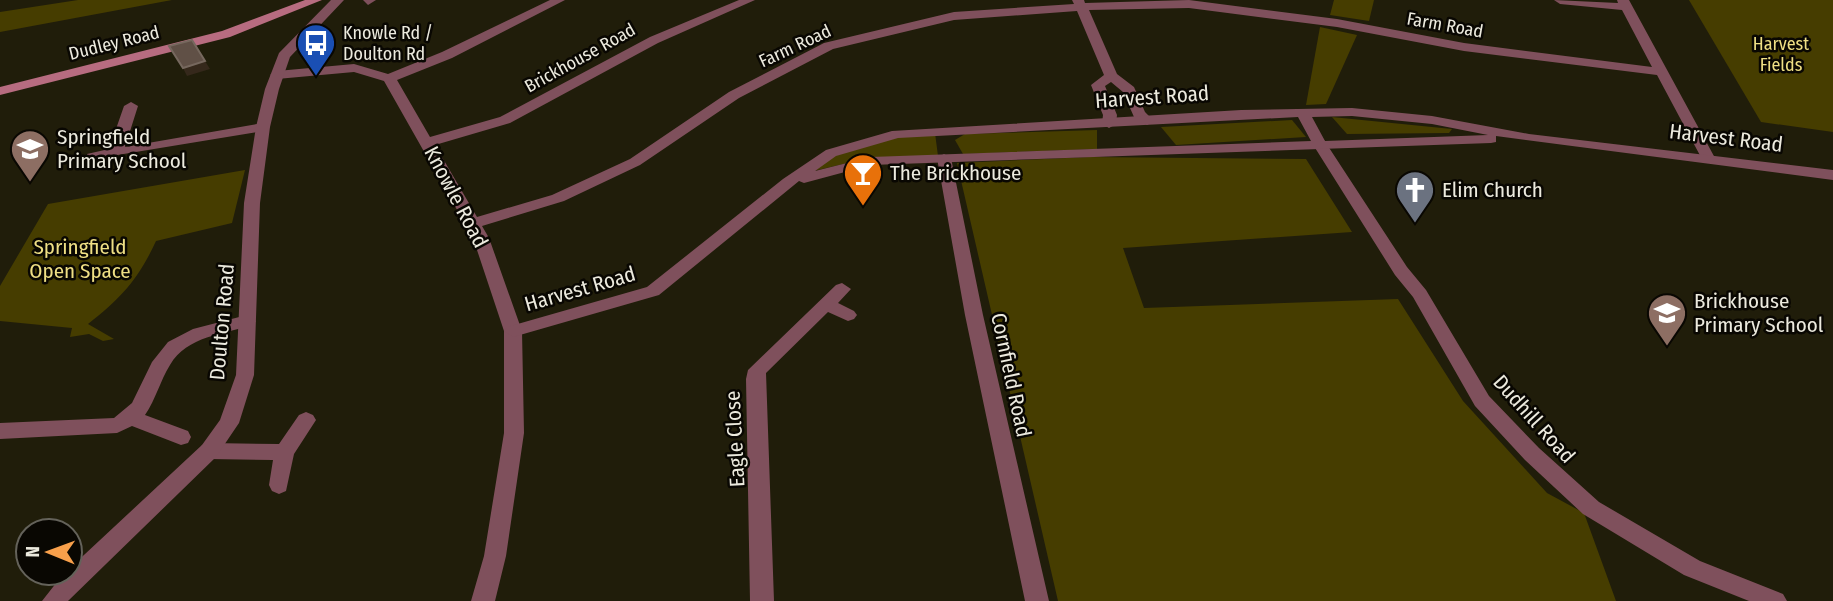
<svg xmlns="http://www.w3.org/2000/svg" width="1833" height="601" viewBox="0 0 1833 601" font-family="'Fira Sans Condensed',sans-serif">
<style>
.green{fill:#463d00}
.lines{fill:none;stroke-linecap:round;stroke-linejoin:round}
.minor{fill:#7f505c;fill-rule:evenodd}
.tertiary{fill:#7f505c;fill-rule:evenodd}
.secondary{fill:#b76c80;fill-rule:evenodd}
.shaded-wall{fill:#35281b}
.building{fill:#605046;stroke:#76685e;stroke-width:2}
.labels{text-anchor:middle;stroke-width:5;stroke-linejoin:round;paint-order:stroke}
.far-street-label{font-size:18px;fill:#eceade;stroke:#090702}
.far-poi-label{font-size:18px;fill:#eceade;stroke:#090702;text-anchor:start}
.far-park-label{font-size:18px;fill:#efdf84;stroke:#090702}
.street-label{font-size:21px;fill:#eceade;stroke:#090702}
.poi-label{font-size:21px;fill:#eceade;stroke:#090702;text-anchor:start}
.park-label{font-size:21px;fill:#efdf84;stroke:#090702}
</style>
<rect width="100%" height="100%" fill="#201d0a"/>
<g class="green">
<polygon points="78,0 172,0 0,32 0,12"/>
<polygon points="1334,0 1374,0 1369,21 1330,15"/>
<polygon points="1689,0 1833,0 1833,132 1761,122"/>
<polygon points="1320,27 1357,35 1326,104 1306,105"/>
<polygon points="1332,117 1452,129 1449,133 1347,134"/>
<polygon points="1292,120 1306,137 1176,145 1161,127"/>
<polygon points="1097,130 1097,149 963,154 955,140 965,134"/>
<path d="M935 133 938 156 852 162 809 172C849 142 885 138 935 133Z"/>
<polygon points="1090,157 1306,159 1352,232 1123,248 1144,308 1398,299 1463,401 1547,493 1584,513 1616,601 1058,601 957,163"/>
<path d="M245 170 232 223 156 241C138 280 121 298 88 324L114 339 103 341 89 334 70 337 72 328 0 321V286L48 204Z"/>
</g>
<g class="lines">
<g class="minor">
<polygon points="363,0 376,0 368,5"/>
<polygon points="550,0 565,0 452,58 397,80 430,137 500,117 650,37 739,0 755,0 658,43 510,123 435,145 477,217 552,195 630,159 729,92 824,43 954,12 1074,4 1072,0 1084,0 1085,3 1189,0 1337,19 1464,43 1652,67 1622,10 1560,4 1554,0 1618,3 1617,0 1629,0 1715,158 1708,162 1703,161 1657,75 1464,51 1337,27 1189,8 1089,10 1117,74 1134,87 1145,112 1154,121 1147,125 1134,117 1123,92 1111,82 1105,86 1117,115 1116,124 1109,128 1102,124 1103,115 1091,85 1104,75 1077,11 954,20 833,49 739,98 640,165 564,201 482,226 489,238 522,331 524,433 506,556 495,601 471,601 484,556 504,433 504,331 473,238 384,81 354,72 277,79 270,75 277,71 354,64 388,74 442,52"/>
<polygon points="131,102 138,106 125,147 263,123 270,127 263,131 87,160 87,154 109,149 124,106"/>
<polygon points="1319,139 1324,140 1407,267 1426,290 1489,396 1539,448 1599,502 1700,561 1783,594 1787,601 1749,601 1684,575 1583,514 1525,460 1475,406 1413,297 1395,275 1312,143"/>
<polygon points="944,154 951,158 983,315 1049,601 1025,601 965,315 937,158"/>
<polygon points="842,283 851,289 838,303 854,311 857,315 854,319 848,321 828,312 766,373 774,601 750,601 746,379 748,370 836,285"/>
<path d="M247 315 256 321 253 325C224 334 187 336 170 365 160 381 156 399 145 415L188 431 191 437 188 443 181 445 132 426 117 433 0 439V423L114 418 132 403 152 362 168 342 193 329Z"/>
<polygon points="306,412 313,415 316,420 294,454 286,491 279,494 272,491 269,485 273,460 209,459 202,457 199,451 202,445 209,443 279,444 299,415"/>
</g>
<g class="tertiary">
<polygon points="331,0 344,0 290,57 279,89 270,127 260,203 254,375 239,423 216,457 68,601 42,601 64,573 70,573 70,568 202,445 220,420 236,375 244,203 256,127 265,89 279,53"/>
<path d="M1352 108 1432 116 1529 134 1833 170V180L1496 136V142L1491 143 871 165 804 183 799 181 659 295 513 337 504 331 507 327 647 287 783 179 826 150 892 131 1241 110ZM1352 116 1432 124 1488 135 1325 141 1312 117ZM1298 117 1311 141 871 157 815 171 836 156 898 138Z"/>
</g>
<polygon class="secondary" points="305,0 322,0 230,37 0,95 0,87 222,31"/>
</g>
<polygon class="shaded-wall" points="205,61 210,69 187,76 183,68"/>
<polygon class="building" points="192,40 205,61 183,68 169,46"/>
<defs>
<g id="bus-pin" transform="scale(2.0125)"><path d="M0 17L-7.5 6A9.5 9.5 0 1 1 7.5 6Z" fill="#1a4fb4" stroke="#090702"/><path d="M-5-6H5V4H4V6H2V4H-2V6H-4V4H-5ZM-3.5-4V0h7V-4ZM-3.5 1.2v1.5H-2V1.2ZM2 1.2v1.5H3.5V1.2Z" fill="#fff"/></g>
<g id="school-pin" transform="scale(2.0125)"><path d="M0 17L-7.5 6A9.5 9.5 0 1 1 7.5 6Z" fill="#8d6e63" stroke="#090702"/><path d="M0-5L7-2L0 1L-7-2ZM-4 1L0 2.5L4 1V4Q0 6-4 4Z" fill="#fff"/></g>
<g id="bar-pin" transform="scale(2.0125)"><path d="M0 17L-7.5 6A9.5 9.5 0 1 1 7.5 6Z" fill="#e8710a" stroke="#090702"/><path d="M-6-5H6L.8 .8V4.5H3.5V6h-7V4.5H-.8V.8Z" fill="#fff"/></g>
<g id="church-pin" transform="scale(2.0125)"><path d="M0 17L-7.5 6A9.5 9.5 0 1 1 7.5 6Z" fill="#6b7280" stroke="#090702"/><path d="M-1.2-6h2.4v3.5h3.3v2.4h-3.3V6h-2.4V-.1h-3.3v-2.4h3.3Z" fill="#fff"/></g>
</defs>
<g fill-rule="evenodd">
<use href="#bus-pin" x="316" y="43"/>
<use href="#school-pin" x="30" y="149"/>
<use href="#bar-pin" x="863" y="173"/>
<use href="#church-pin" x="1415" y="190"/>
<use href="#school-pin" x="1667" y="313"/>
</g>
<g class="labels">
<g class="far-street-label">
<text transform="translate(1445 25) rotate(10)" y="6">Farm Road</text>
<text transform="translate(114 43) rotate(-14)" y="6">Dudley Road</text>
<text transform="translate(795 46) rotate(-25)" y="6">Farm Road</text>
<text transform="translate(580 58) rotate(-29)" y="6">Brickhouse Road</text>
</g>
<g class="far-poi-label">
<text x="343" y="39">Knowle Rd /<tspan x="343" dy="21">Doulton Rd</tspan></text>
</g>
<g class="far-park-label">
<text x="1781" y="50">Harvest<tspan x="1781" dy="21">Fields</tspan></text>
</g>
<g class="street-label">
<text transform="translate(1152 97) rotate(-4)" y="7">Harvest Road</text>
<text transform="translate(1726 138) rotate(7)" y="7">Harvest Road</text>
<text transform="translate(456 197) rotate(62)" y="7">Knowle Road</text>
<text transform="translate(580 289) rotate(-16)" y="7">Harvest Road</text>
<text transform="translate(222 322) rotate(-85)" y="7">Doulton Road</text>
<text transform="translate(1011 375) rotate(78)" y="7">Cornfield Road</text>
<text transform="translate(1534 419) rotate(48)" y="7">Dudhill Road</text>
<text transform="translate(735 439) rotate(-93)" y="7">Eagle Close</text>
</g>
<g class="poi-label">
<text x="57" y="144">Springfield<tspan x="57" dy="24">Primary School</tspan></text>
<text x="890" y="180">The Brickhouse</text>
<text x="1442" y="197">Elim Church</text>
<text x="1694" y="308">Brickhouse<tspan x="1694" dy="24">Primary School</tspan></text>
</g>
<g class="park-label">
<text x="80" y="254">Springfield<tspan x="80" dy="24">Open Space</tspan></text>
</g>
</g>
<g transform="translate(49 552) rotate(271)"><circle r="33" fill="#090702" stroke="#64625a" stroke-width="2"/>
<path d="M0-5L12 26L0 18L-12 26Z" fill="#f8a04b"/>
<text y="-10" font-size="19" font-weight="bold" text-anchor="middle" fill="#eceade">N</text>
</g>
</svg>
